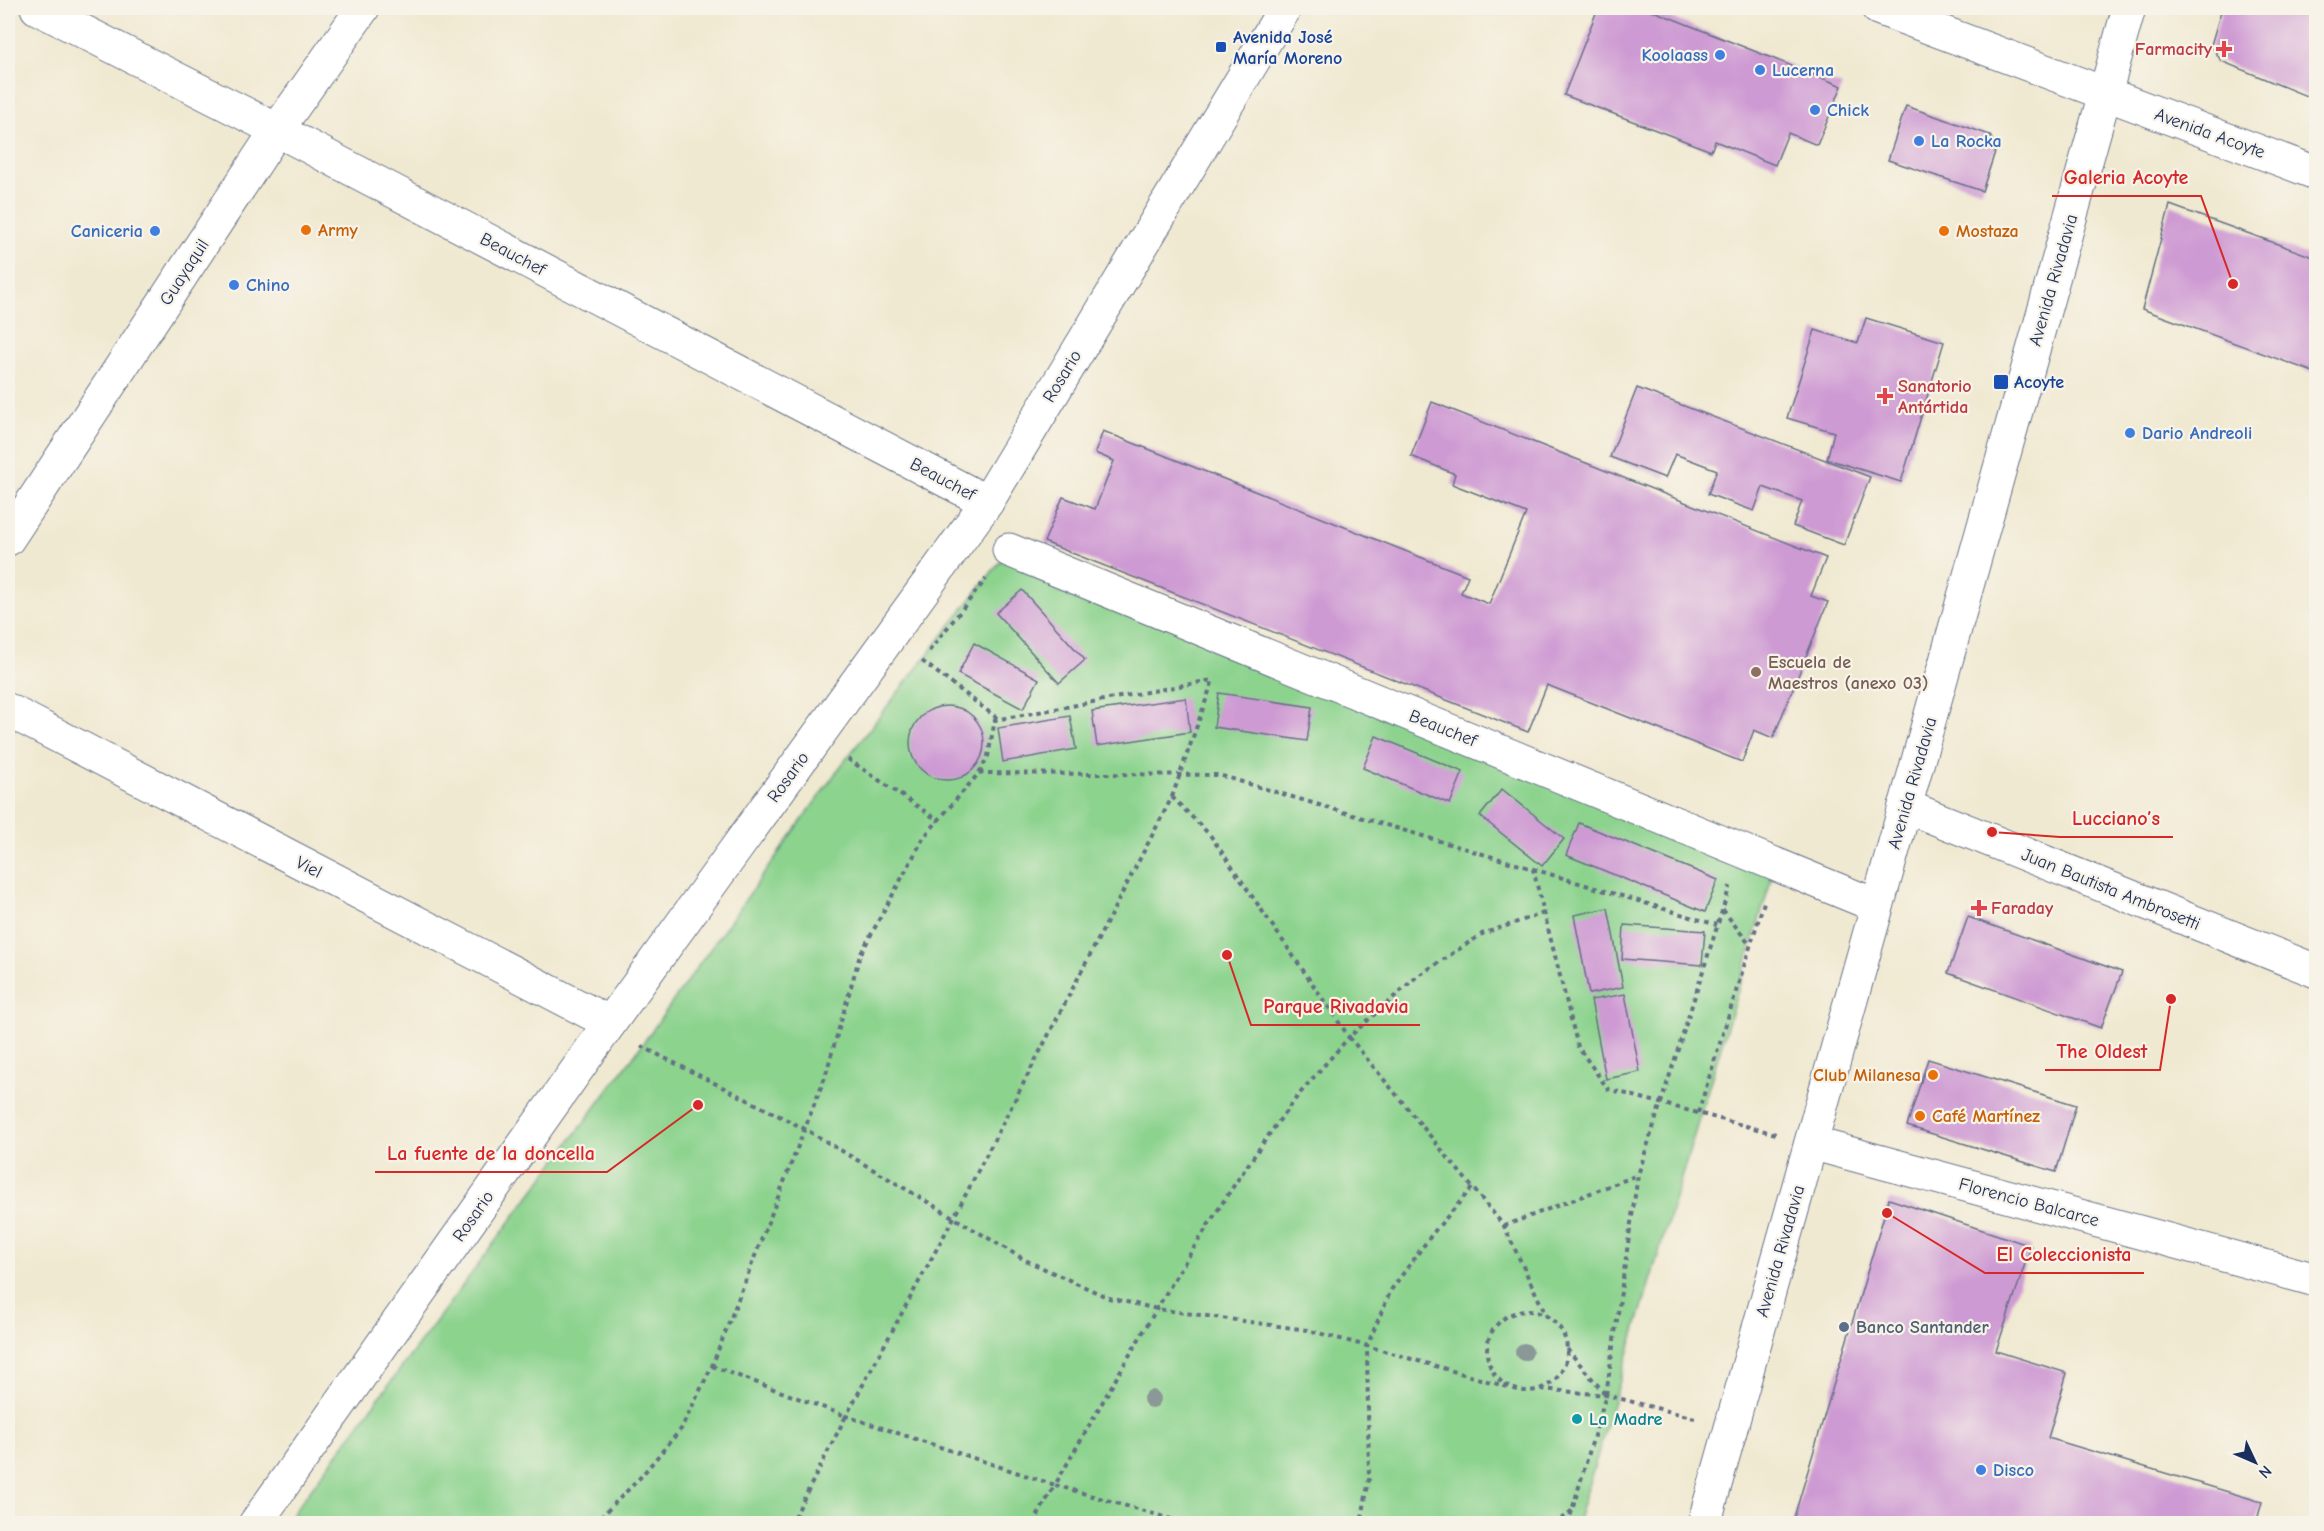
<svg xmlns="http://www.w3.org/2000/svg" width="2324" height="1531" viewBox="0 0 2324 1531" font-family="'Comic Neue',sans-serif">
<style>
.green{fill:#8cd38e;stroke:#548176;stroke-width:1.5}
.building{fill:#ce9ad3}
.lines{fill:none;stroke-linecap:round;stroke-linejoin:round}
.minor-casing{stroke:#667086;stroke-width:35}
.major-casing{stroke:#667086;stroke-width:35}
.path{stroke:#667086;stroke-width:4;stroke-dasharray:4.5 4.5;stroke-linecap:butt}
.minor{stroke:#fff;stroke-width:33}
.major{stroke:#fff;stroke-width:33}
.tree{fill:#8a9998}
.transit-dot{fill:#1a4fb4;stroke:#f7f3e8;stroke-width:2}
.health-dot{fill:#e0444e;stroke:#f7f3e8;stroke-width:2}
.shop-dot{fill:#3f7fe0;stroke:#f7f3e8;stroke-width:2}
.food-dot{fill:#e8710a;stroke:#f7f3e8;stroke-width:2}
.education-dot{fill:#8d6e63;stroke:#f7f3e8;stroke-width:2}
.service-dot{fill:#5c6f8a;stroke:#f7f3e8;stroke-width:2}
.culture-dot{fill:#0f9aa8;stroke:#f7f3e8;stroke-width:2}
.labels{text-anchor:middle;stroke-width:4.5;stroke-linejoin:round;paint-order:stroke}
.transit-label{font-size:18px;font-weight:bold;fill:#164399;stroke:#f7f3e8;text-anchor:start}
.health-label{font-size:18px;font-weight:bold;fill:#be3a42;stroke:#f7f3e8;text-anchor:start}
.shop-label{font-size:18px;font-weight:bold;fill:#366cbe;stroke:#f7f3e8;text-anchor:start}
.street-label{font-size:18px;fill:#1b2f5e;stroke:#f7f3e8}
.food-label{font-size:18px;font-weight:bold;fill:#c56008;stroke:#f7f3e8;text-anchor:start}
.education-label{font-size:18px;font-weight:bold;fill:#785e54;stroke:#f7f3e8;text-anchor:start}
.service-label{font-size:18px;font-weight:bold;fill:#4e5e75;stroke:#f7f3e8;text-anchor:start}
.culture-label{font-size:18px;font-weight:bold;fill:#0d838f;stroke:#f7f3e8;text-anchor:start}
.leader{fill:none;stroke:#d62828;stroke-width:2}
.callout-dot{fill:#d62828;stroke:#f7f3e8;stroke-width:2}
.callout-label{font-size:20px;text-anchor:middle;font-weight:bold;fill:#d62828;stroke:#f7f3e8;stroke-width:4.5;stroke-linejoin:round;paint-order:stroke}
</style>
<rect width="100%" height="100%" fill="#f7f3e8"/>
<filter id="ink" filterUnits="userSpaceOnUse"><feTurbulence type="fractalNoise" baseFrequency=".0167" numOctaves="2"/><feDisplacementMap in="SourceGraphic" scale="12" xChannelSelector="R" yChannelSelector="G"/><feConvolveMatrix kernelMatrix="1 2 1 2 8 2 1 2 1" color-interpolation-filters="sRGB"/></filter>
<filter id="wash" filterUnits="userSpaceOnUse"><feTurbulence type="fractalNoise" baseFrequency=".008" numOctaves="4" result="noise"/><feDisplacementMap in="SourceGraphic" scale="24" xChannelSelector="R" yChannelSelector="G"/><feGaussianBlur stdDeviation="1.35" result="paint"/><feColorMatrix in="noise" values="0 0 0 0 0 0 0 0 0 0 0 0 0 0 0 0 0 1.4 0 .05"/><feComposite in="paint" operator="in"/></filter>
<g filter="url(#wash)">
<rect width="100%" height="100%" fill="#f0e9d1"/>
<polygon class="green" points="1009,550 1776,864 1577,1523 285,1524 641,1046 840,767"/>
<g id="blocks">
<g class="building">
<polygon points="1598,8 1646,8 1842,86 1817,145 1788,133 1775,165 1715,141 1711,151 1564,95"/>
<polygon points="2222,8 2316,8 2316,100 2221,61 2211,45"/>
<polygon points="1906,106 1990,135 1996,149 1982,191 1888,160"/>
<polygon points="2170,205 2316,258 2316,373 2142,309"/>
<polygon points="1866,318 1944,342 1901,482 1827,459 1834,432 1787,418 1815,330 1858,343"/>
<polygon points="1637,388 1870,477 1844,545 1793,526 1802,501 1763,487 1754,511 1708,494 1717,470 1675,454 1665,478 1610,457"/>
<polygon points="1432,402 1826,558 1811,596 1828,602 1773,738 1754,730 1742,762 1547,685 1528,732 1044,542 1063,497 1095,509 1114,461 1095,453 1103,431 1468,576 1461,593 1489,604 1526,513 1452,484 1455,474 1411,456"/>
<polygon points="1022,590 1085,660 1059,683 996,613"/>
<polygon points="974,643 1039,679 1023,709 958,674"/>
<polygon points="1219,693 1312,707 1307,741 1214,727"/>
<polygon points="1186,698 1190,732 1097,746 1092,711"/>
<circle cx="947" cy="743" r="37"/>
<polygon points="1070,716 1076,749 1003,762 998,728"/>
<polygon points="1376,736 1463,772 1450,804 1363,768"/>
<polygon points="1502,789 1564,839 1542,866 1480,816"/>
<polygon points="1579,823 1718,880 1705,912 1566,855"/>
<polygon points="1608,908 1623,987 1589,994 1574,915"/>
<polygon points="1968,917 2122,972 2101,1028 1948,973"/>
<polygon points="1624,925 1705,931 1702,965 1622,959"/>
<polygon points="1625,994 1640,1072 1606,1079 1591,1000"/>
<polygon points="1928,1059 2076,1105 2056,1172 1907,1126"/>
<polygon points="1889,1199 2031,1246 1996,1351 2067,1373 2048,1438 2262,1502 2256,1524 1792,1524"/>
</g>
</g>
</g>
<g filter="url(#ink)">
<use href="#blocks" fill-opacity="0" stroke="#667086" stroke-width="1.5"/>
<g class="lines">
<g class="minor-casing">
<g id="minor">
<polyline points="37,8 277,130 987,502"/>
<polyline points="8,539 277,130 363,8"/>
<polyline points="1009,550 1877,906"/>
<polyline points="8,710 610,1023"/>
<polyline points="1905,806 2316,971"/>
<polyline points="1811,1143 2316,1280"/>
<polyline points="255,1524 610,1023 987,502 1285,8"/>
</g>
</g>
<g class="major-casing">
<g id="major">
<polyline points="1878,8 2316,173"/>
<polyline points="1704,1524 2129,8"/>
</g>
</g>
<g class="path">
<polyline points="929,651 986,579"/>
<polyline points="922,661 997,718"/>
<polyline points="848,759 939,821"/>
<polyline points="979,773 1219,775 1533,869 1578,1047 1608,1089 1776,1134"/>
<path d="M1172 797 1210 835 1349 1037C1329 1061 1306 1084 1287 1110 1200 1227 1128 1358 1055 1485L846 1416 953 1219Z"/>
<polyline points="1172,797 1213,680"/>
<polyline points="1533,869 1717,925"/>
<polyline points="1723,910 1750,945"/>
<polyline points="1544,913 1482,934 1415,978 1349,1037 1504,1226 1546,1315"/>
<polyline points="641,1046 805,1129 1025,1260 1109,1298 1157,1309 1307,1330 1367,1346 1369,1479 1361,1524"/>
<polyline points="1698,1113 1765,899"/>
<polyline points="1472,1188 1433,1233 1391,1290 1367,1346 1511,1388"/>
<polyline points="1504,1226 1638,1175"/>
<circle cx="1527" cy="1351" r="40"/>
<polyline points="1567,1349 1606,1395"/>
<polyline points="712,1366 846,1416 791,1524"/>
<polyline points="1541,1389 1606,1395 1695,1418"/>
<polyline points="594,1524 638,1480 681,1429 712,1366 825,1077 860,955 924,837 979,773 988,756 995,720 1212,680"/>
<polyline points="1033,1524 1055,1485 1188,1524"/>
<polyline points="1554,1524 1573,1510"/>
<polyline points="1568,1524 1606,1395 1638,1175 1730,886"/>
</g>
<use href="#minor" class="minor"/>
<use href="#major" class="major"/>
</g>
<g class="tree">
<circle cx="1524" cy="1352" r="9"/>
<circle cx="1152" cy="1399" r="9"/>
</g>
</g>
<g class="transit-dot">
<rect x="1215" y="41" width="12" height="12" rx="3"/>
<rect x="1993" y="374" width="16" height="16" rx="3"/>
</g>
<g class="health-dot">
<path d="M2221 40h6v6h6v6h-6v6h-6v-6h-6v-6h6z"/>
<path d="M1882 387h6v6h6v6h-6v6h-6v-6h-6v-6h6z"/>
<path d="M1976 899h6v6h6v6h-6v6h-6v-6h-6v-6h6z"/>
</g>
<g class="shop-dot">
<circle cx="1720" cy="55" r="6"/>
<circle cx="1760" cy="70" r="6"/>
<circle cx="1815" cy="110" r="6"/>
<circle cx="1919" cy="141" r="6"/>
<circle cx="155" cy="231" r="6"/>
<circle cx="234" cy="285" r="6"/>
<circle cx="2130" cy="433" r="6"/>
<circle cx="1981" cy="1470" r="6"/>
</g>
<g class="food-dot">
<circle cx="306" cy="230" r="6"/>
<circle cx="1944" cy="231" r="6"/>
<circle cx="1933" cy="1075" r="6"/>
<circle cx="1920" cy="1116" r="6"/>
</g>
<circle class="education-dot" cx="1756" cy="672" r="6"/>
<circle class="service-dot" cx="1844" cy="1327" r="6"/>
<circle class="culture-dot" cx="1577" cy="1419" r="6"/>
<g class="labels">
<g class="transit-label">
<text x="1233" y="43">Avenida José<tspan x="1233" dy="21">María Moreno</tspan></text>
<text x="2014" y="388">Acoyte</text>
</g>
<g class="health-label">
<text x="2212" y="55" text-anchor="end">Farmacity</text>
<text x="1898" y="392">Sanatorio<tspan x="1898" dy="21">Antártida</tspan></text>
<text x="1991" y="914">Faraday</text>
</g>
<g class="shop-label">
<text x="1708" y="61" text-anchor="end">Koolaass</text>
<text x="1772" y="76">Lucerna</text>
<text x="1827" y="116">Chick</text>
<text x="1931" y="147">La Rocka</text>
<text x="143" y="237" text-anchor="end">Caniceria</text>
<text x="246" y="291">Chino</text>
<text x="2142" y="439">Dario Andreoli</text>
<text x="1993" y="1476">Disco</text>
</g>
<g class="street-label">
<text transform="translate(2210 133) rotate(20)" y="6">Avenida Acoyte</text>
<text transform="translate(513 254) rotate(28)" y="6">Beauchef</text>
<text transform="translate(184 272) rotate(-57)" y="6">Guayaquil</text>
<text transform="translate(2053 280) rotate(-74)" y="6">Avenida Rivadavia</text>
<text transform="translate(1062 376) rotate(-59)" y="6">Rosario</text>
<text transform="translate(943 479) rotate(28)" y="6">Beauchef</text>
<text transform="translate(1443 728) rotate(22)" y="6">Beauchef</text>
<text transform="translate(788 777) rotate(-54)" y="6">Rosario</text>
<text transform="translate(1912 783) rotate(-74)" y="6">Avenida Rivadavia</text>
<text transform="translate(309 867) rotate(27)" y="6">Viel</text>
<text transform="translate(2111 889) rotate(22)" y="6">Juan Bautista Ambrosetti</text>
<text transform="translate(2029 1202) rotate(15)" y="6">Florencio Balcarce</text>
<text transform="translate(473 1216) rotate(-55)" y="6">Rosario</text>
<text transform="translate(1780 1251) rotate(-74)" y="6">Avenida Rivadavia</text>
</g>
<g class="food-label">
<text x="318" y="236">Army</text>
<text x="1956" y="237">Mostaza</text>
<text x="1921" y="1081" text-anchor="end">Club Milanesa</text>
<text x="1932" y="1122">Café Martínez</text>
</g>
<g class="education-label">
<text x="1768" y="668">Escuela de<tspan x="1768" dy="21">Maestros (anexo 03)</tspan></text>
</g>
<g class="service-label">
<text x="1856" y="1333">Banco Santander</text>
</g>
<g class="culture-label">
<text x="1589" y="1425">La Madre</text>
</g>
</g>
<path class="leader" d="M2233 284L2201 196H2052M1992 832L2060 837H2173M1227 955L1251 1025H1420M2171 999L2160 1070H2045M698 1105L607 1172H375M1887 1213L1985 1273H2144"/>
<g class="callout-dot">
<circle cx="2233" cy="284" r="6"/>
<circle cx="1992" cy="832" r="6"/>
<circle cx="1227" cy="955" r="6"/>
<circle cx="2171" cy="999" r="6"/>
<circle cx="698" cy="1105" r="6"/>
<circle cx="1887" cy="1213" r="6"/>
</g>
<g class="callout-label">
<text x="2126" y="184">Galeria Acoyte</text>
<text x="2116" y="825">Lucciano’s</text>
<text x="1336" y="1013">Parque Rivadavia</text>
<text x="2102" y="1058">The Oldest</text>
<text x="491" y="1160">La fuente de la doncella</text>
<text x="2064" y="1261">El Coleccionista</text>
</g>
<rect width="2324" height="1531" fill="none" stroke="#f7f3e8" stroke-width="30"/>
<g transform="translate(2255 1462) rotate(134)" stroke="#f7f3e8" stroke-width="4.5" paint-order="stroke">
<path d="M0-4.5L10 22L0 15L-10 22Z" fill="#1b2f5e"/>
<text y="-9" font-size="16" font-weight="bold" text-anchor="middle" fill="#1b2f5e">N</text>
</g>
</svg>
